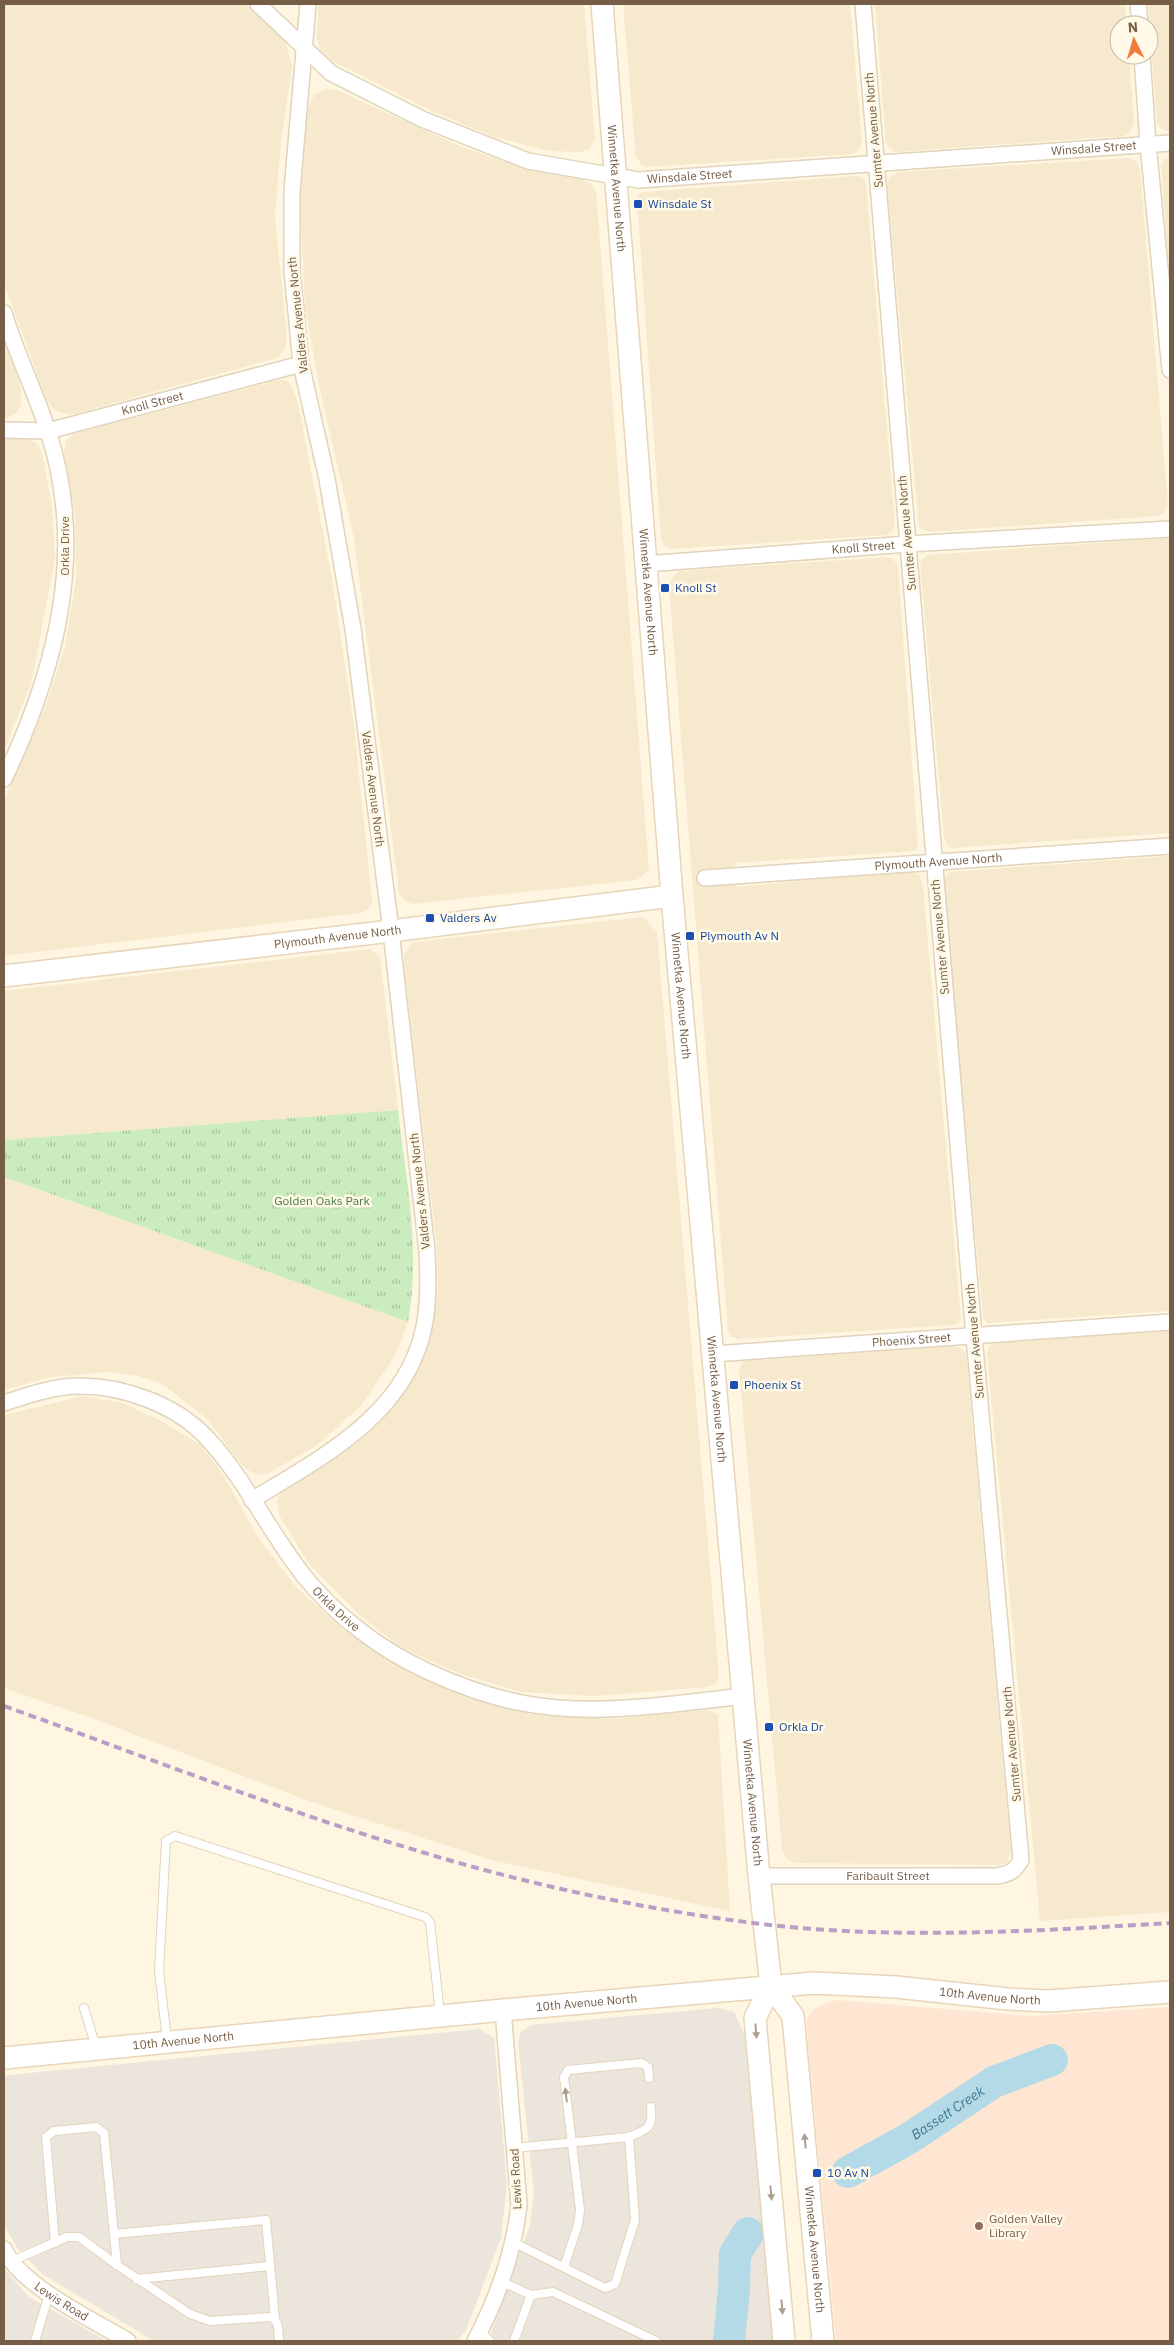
<svg xmlns="http://www.w3.org/2000/svg" width="1174" height="2345" viewBox="0 0 1174 2345" font-family="'IBM Plex Sans',sans-serif">
<style>
.residential{fill:#f6e9ce}
.commercial{fill:#ffe6d3}
.industrial{fill:#ece5dc}
.grass{fill:url(#grass-tufts)}
.lines{fill:none;stroke-linecap:round;stroke-linejoin:round}
.river{stroke:#b4dae8;stroke-width:32}
.lane-casing{stroke:#e2d3bc;stroke-width:10}
.street-casing{stroke:#e2d3bc;stroke-width:18}
.secondary-casing{stroke:#e8d5b9;stroke-width:24}
.lane{stroke:#fff;stroke-width:8}
.street{stroke:#fff;stroke-width:15}
.secondary{stroke:#fff;stroke-width:21}
.rail{stroke:#b99fc7;stroke-width:4;stroke-dasharray:8 5;stroke-linecap:butt}
.oneway{fill:#ad9e90}
.transit-dot{fill:#1a4fb4;stroke:#fff9e8;stroke-width:2}
.education-dot{fill:#8d6e63;stroke:#fff9e8;stroke-width:2}
.labels{text-anchor:middle;stroke-width:5;stroke-linejoin:round;paint-order:stroke}
.street-label{font-size:12px;fill:#765d46;stroke:#fff9e8}
.transit-label{font-size:12px;fill:#164399;stroke:#fff9e8;text-anchor:start}
.park-label{font-size:12px;fill:#487c3d;stroke:#fff9e8}
.education-label{font-size:12px;fill:#785e54;stroke:#fff9e8;text-anchor:start}
.water-label{font-size:14px;font-style:italic;fill:#417a92;stroke:#fff9e8}
</style>
<defs>
<pattern id="grass-tufts" width="24" height="20" patternUnits="userSpaceOnUse" patternTransform="scale(1.25)"><rect width="24" height="20" fill="#cbecbe"/><path d="M3 7l-1-3M5 7V3M7 7l1-3M15 17l-1-3M17 17v-4M19 17l1-3" fill="none" stroke="#a9c29c"/></pattern>
</defs>
<rect width="100%" height="100%" fill="#fef6e0"/>
<g class="residential">
<polygon points="4,4 248,4 272,23 285,40 292,66 281,142 275,216 287,339 284,351 277,358 71,415 55,411 46,399 4,283"/>
<polygon points="319,4 584,4 595,140 589,149 580,152 549,151 494,137 432,111 332,61 320,50 316,36"/>
<polygon points="623,4 850,4 862,142 859,150 852,154 647,167 642,165 636,157"/>
<polygon points="875,4 1125,4 1127,25 1119,25 1119,55 1129,55 1134,122 1131,131 1124,136 894,152 891,150 886,144"/>
<polygon points="1148,4 1170,4 1170,131 1161,129 1157,123"/>
<polygon points="326,89 337,90 464,148 535,171 581,179 588,182 596,190 649,870 637,880 412,904 403,899 399,893 354,538 319,385 305,307 300,201 308,107 315,94"/>
<polygon points="1170,156 1170,280 1161,166 1165,159"/>
<polygon points="1130,158 1137,162 1140,170 1168,505 1165,512 1158,516 930,532 924,530 919,527 887,184 890,177 898,172"/>
<polygon points="857,176 863,178 866,184 895,523 893,529 886,535 670,549 666,547 661,539 637,199 639,194 643,192"/>
<polygon points="4,335 21,389 21,405 15,414 4,419"/>
<polygon points="278,380 287,381 293,389 298,403 332,579 354,726 372,901 369,909 360,913 4,956 4,801 47,703 65,646 76,580 75,516 64,452 66,441 73,434"/>
<polygon points="4,438 28,439 38,444 42,452 52,506 55,558 32,680 4,751"/>
<polygon points="1170,538 1170,833 951,848 947,845 944,838 920,563 923,559 927,555"/>
<polygon points="887,557 893,559 898,566 918,846 914,851 735,863 736,887 911,871 919,875 923,886 961,1319 957,1324 952,1325 738,1339 730,1336 728,1331 669,586 671,579 679,571"/>
<polygon points="1170,856 1170,1311 987,1323 983,1318 943,883 945,877 950,872"/>
<polygon points="643,917 657,932 719,1676 716,1683 708,1687 596,1696 521,1692 461,1674 402,1648 358,1614 309,1564 279,1515 277,1501 282,1490 380,1419 412,1378 430,1331 438,1291 437,1248 403,959 407,949 414,942"/>
<polygon points="370,949 380,957 398,1110 4,1140 4,991"/>
<polygon points="4,1177 408,1322 396,1354 361,1406 317,1445 269,1473 261,1475 251,1472 242,1465 206,1418 161,1383 138,1376 108,1372 51,1377 4,1390"/>
<polygon points="1170,1331 1170,1912 1040,1921 987,1353 989,1346 996,1343"/>
<polygon points="956,1346 962,1349 966,1354 1011,1852 1007,1862 1001,1865 795,1863 786,1859 782,1848 739,1369 744,1361"/>
<polygon points="83,1396 123,1403 161,1421 201,1445 224,1476 257,1536 296,1587 345,1631 414,1675 467,1698 534,1715 617,1719 707,1710 718,1714 730,1911 491,1860 306,1800 89,1717 4,1688 4,1415"/>
</g>
<polygon class="commercial" points="837,2000 1030,2016 1170,2007 1170,2341 836,2341 806,2021 813,2010 824,2004"/>
<g class="industrial">
<polygon points="718,2008 734,2012 746,2037 773,2341 488,2341 530,2225 534,2193 518,2043 521,2032 530,2025"/>
<polygon points="479,2029 494,2038 507,2184 501,2238 466,2330 457,2341 154,2341 42,2274 18,2249 5,2227 4,2077 9,2075"/>
<polygon points="4,2269 29,2297 107,2341 4,2341"/>
</g>
<path class="grass" d="M398 1110C406 1180 421 1252 408 1322L4 1177V1140Z"/>
<g class="lines">
<g class="river">
<path id="s1" d="M848 2172 908 2139 994 2082 1052 2060"/>
<polyline points="729,2341 734,2290 735,2254 748,2233"/>
</g>
<g class="lane-casing">
<g id="lane">
<polyline points="84,2008 96,2047"/>
<polyline points="167,2040 159,1971 166,1841 175,1836 425,1917 430,1922 440,2014"/>
<path d="M629 2137C647 2129 653 2129 651 2107"/>
<polyline points="114,2234 266,2220 275,2319"/>
<polyline points="513,2242 605,2288 615,2284 635,2220 629,2137 514,2148"/>
<polyline points="55,2243 46,2137 54,2131 96,2127 104,2133 117,2265"/>
<path d="M12 2261 67 2237H79L117 2265 190 2314 210 2321 271 2317C280 2321 278 2332 279 2341"/>
<polyline points="564,2267 578,2225 580,2210 564,2077 568,2070 641,2063 648,2067 649,2078"/>
<polyline points="137,2279 270,2266"/>
<polyline points="500,2281 531,2295 514,2341"/>
<polyline points="531,2295 553,2292 656,2341"/>
<polyline points="480,2332 490,2341"/>
<polyline points="35,2341 49,2294"/>
</g>
</g>
<g class="street-casing">
<g id="street">
<path id="s2" d="M258 4 331 73 422 119 528 161 638 180 1170 143"/>
<polyline points="1138,4 1140,25"/>
<polyline points="1142,55 1148,144 1170,370"/>
<path d="M4 313C16 353 35 391 48 431 87 551 57 668 4 779"/>
<path id="s3" d="M4 430 48 431 301 364"/>
<path id="s4" d="M645 564 908 544 1170 529"/>
<path id="s5" d="M705 878 1170 846"/>
<path id="s6" d="M713 1354 1170 1322"/>
<path id="s7" d="M4 1403C28 1395 54 1386 80 1386 124 1386 176 1405 206 1437 245 1478 269 1532 304 1576 336 1616 381 1650 427 1671 457 1685 490 1697 522 1703 592 1717 673 1704 744 1696"/>
<path d="M252 1500C322 1457 406 1415 424 1327 429 1301 428 1276 427 1251L391 931 353 629 327 479 301 364 292 271V191L308 4"/>
<path id="s8" d="M759 1876H997C1009 1874 1015 1871 1021 1860L974 1336 863 4"/>
<path id="s9" d="M4 2249C19 2285 95 2321 128 2341"/>
<path d="M475 2341C497 2299 514 2252 519 2205L503 2010"/>
</g>
</g>
<g class="secondary-casing">
<g id="secondary">
<path id="s10" d="M602 4 672 896 759 1876 771 1986 793 2016 823 2341"/>
<path id="s11" d="M4 976 391 931 672 896"/>
<polyline points="771,1986 755,2018 784,2341"/>
<path id="s12" d="M4 2058 503 2010 814 1983 896 1987 1008 1999 1049 2001 1170 1992"/>
</g>
</g>
<use href="#lane" class="lane"/>
<use href="#street" class="street"/>
<use href="#secondary" class="secondary"/>
<path class="rail" d="M4 1706C144 1756 282 1811 425 1853 534 1886 648 1910 761 1924 896 1940 1035 1931 1170 1923"/>
</g>
<defs><path id="oneway-solid" d="M-6-.8H1V-3.2L6.5 0L1 3.2V.8H-6Z" transform="scale(1.25)"/></defs>
<g class="oneway">
<use href="#oneway-solid" transform="translate(756 2031) rotate(85)"/>
<use href="#oneway-solid" transform="translate(566 2095) rotate(-97)"/>
<use href="#oneway-solid" transform="translate(805 2141) rotate(-95)"/>
<use href="#oneway-solid" transform="translate(771 2193) rotate(85)"/>
<use href="#oneway-solid" transform="translate(782 2307) rotate(85)"/>
</g>
<g class="transit-dot">
<rect x="633" y="199" width="10" height="10" rx="2.5"/>
<rect x="660" y="583" width="10" height="10" rx="2.5"/>
<rect x="425" y="913" width="10" height="10" rx="2.5"/>
<rect x="685" y="931" width="10" height="10" rx="2.5"/>
<rect x="729" y="1380" width="10" height="10" rx="2.5"/>
<rect x="764" y="1722" width="10" height="10" rx="2.5"/>
<rect x="812" y="2168" width="10" height="10" rx="2.5"/>
</g>
<circle class="education-dot" cx="979" cy="2226" r="5"/>
<g class="labels">
<g class="street-label">
<text transform="translate(874 130) rotate(-95)" y="4">Sumter Avenue North</text>
<text dy="4" stroke="none"><textPath href="#s2" startOffset="885">Winsdale Street</textPath></text>
<text dy="4" stroke="none"><textPath href="#s2" startOffset="480">Winsdale Street</textPath></text>
<text dy="4" stroke="none"><textPath href="#s10" startOffset="185">Winnetka Avenue North</textPath></text>
<text transform="translate(298 315) rotate(-96)" y="4">Valders Avenue North</text>
<text dy="4" stroke="none"><textPath href="#s3" startOffset="152">Knoll Street</textPath></text>
<text transform="translate(907 533) rotate(-95)" y="4">Sumter Avenue North</text>
<text transform="translate(65 546) rotate(-90)" y="4">Orkla Drive</text>
<text dy="4" stroke="none"><textPath href="#s4" startOffset="219">Knoll Street</textPath></text>
<text dy="4" stroke="none"><textPath href="#s10" startOffset="590">Winnetka Avenue North</textPath></text>
<text transform="translate(373 789) rotate(83)" y="4">Valders Avenue North</text>
<text dy="4" stroke="none"><textPath href="#s5" startOffset="234">Plymouth Avenue North</textPath></text>
<text dy="4" stroke="none"><textPath href="#s11" startOffset="336">Plymouth Avenue North</textPath></text>
<text transform="translate(940 937) rotate(-95)" y="4">Sumter Avenue North</text>
<text dy="4" stroke="none"><textPath href="#s10" startOffset="995">Winnetka Avenue North</textPath></text>
<text transform="translate(420 1191) rotate(-96)" y="4">Valders Avenue North</text>
<text dy="4" stroke="none"><textPath href="#s6" startOffset="199">Phoenix Street</textPath></text>
<text transform="translate(975 1341) rotate(-95)" y="4">Sumter Avenue North</text>
<text dy="4" stroke="none"><textPath href="#s10" startOffset="1400">Winnetka Avenue North</textPath></text>
<text dy="4" stroke="none"><textPath href="#s7" startOffset="434">Orkla Drive</textPath></text>
<text transform="translate(1012 1744) rotate(-95)" y="4">Sumter Avenue North</text>
<text dy="4" stroke="none"><textPath href="#s10" startOffset="1805">Winnetka Avenue North</textPath></text>
<text dy="4" stroke="none"><textPath href="#s8" startOffset="129">Faribault Street</textPath></text>
<text dy="4" stroke="none"><textPath href="#s12" startOffset="990">10th Avenue North</textPath></text>
<text dy="4" stroke="none"><textPath href="#s12" startOffset="585">10th Avenue North</textPath></text>
<text dy="4" stroke="none"><textPath href="#s12" startOffset="180">10th Avenue North</textPath></text>
<text transform="translate(516 2179) rotate(-93)" y="4">Lewis Road</text>
<text dy="4" stroke="none"><textPath href="#s10" startOffset="2261">Winnetka Avenue North</textPath></text>
<text dy="4" stroke="none"><textPath href="#s9" startOffset="79">Lewis Road</textPath></text>
</g>
<g class="transit-label">
<text x="648" y="208">Winsdale St</text>
<text x="675" y="592">Knoll St</text>
<text x="440" y="922">Valders Av</text>
<text x="700" y="940">Plymouth Av N</text>
<text x="744" y="1389">Phoenix St</text>
<text x="779" y="1731">Orkla Dr</text>
<text x="827" y="2177">10 Av N</text>
</g>
<g class="park-label">
<text x="322" y="1205">Golden Oaks Park</text>
</g>
<g class="education-label">
<text x="989" y="2223">Golden Valley<tspan x="989" dy="14">Library</tspan></text>
</g>
<g class="water-label">
<text dy="5" stroke="none"><textPath href="#s1" startOffset="116">Bassett Creek</textPath></text>
</g>
</g>
<rect width="1174" height="2345" fill="none" stroke="#765d46" stroke-width="10"/>
<g transform="translate(1134 40) rotate(355)"><circle r="24" fill="#fff9e8" stroke="#c8bba7"/>
<path d="M0-4L9 19L0 12L-9 19Z" fill="#f07c3d"/>
<text y="-8" font-size="14" font-weight="bold" text-anchor="middle" fill="#765d46">N</text>
</g>
</svg>
